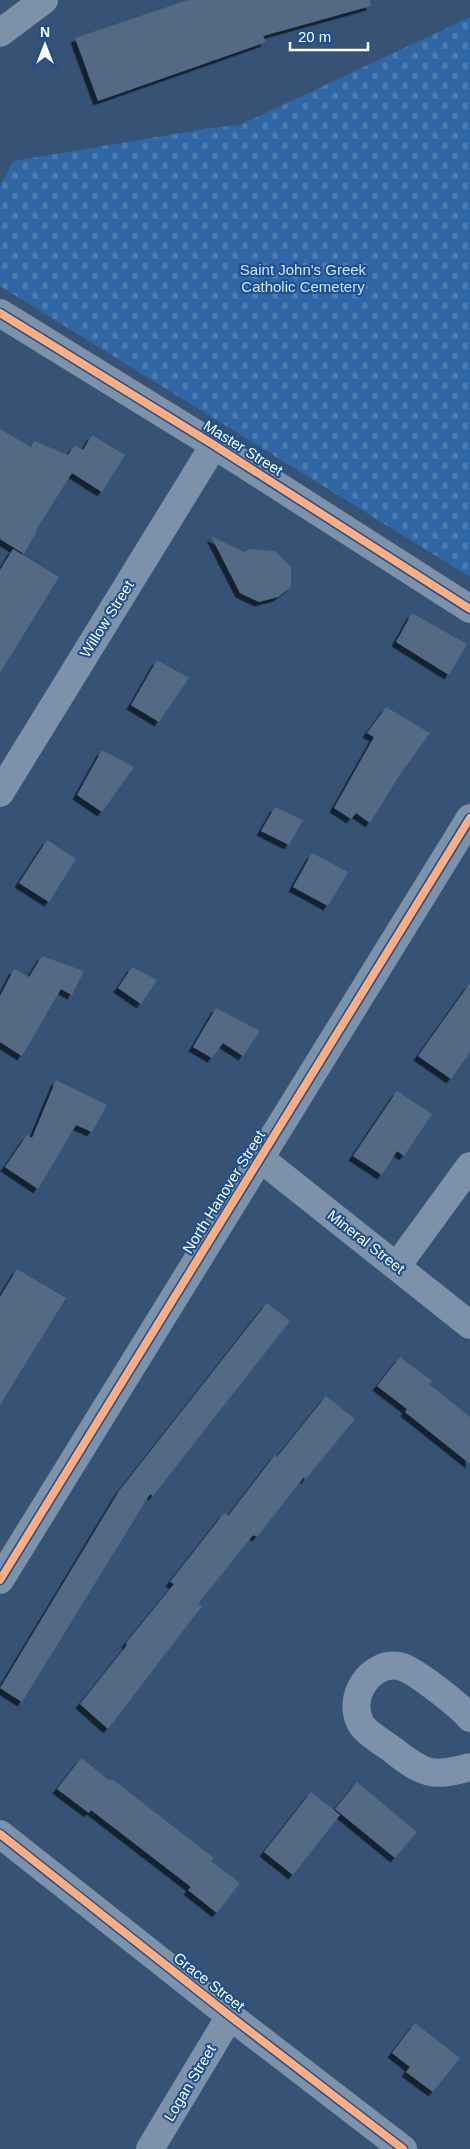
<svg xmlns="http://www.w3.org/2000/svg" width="470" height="2149" viewBox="0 0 470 2149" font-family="Helvetica,sans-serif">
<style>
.cemetery{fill:url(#cemetery-stones)}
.building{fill:#526984;filter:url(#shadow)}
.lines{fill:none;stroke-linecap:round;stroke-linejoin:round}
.minor{stroke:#7d92a8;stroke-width:28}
.cycleway-casing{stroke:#1b4f8f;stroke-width:11}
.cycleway{stroke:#ffac80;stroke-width:8}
.labels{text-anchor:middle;stroke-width:4;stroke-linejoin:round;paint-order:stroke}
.park-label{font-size:15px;fill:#cfe3fa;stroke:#1b4f8f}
.street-label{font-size:15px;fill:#fff;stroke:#1b4f8f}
</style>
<defs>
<pattern id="cemetery-stones" width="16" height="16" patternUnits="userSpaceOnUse" patternTransform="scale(1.25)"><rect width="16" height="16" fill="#2f66a5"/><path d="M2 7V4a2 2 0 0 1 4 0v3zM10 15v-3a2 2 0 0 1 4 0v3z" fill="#4e7db2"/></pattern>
<filter id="shadow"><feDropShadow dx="-4.5" dy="4.5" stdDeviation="0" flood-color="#0009"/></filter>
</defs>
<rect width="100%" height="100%" fill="#365274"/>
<polygon class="cemetery" points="470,17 470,577 0,286 0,186 13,161 210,128 240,125"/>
<g class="building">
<polygon points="188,0 370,0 371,6 263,36 266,42 98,101 75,38"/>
<polygon points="0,429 31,447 34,441 68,455 75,445 83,450 92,435 125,455 102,492 72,473 36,530 37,531 24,554 0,539"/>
<polygon points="211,536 244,552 251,549 275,551 291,567 291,587 278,597 259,602 240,593"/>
<polygon points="13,549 59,577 0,673 0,570"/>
<polygon points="412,613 467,644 449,675 396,642"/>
<polygon points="157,660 189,678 159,722 131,705"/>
<polygon points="386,707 430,733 399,776 370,823 356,813 351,819 334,808 374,737 367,733"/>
<polygon points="102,750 134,767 102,812 77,795"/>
<polygon points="275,807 303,820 289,845 261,831"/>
<polygon points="47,840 76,859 49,902 19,883"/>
<polygon points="312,853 348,872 328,906 293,887"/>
<polygon points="42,956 84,971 72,995 61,989 22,1056 0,1042 0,996 14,969 29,977"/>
<polygon points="132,967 157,980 141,1004 118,988"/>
<polygon points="470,983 470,1052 451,1079 418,1056"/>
<polygon points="216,1008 260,1031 243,1056 223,1043 212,1058 193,1047"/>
<polygon points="56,1080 107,1105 92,1132 76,1125 38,1189 5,1167 27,1135 32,1138"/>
<polygon points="397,1091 432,1114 404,1156 397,1151 382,1175 353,1156"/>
<polygon points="17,1269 66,1298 0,1405 0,1297"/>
<polygon points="267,1303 290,1321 153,1496 150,1494 22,1702 0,1688 119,1491"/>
<polygon points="400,1357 432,1381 429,1384 470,1417 470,1464 405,1412 407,1409 377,1386"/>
<polygon points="326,1396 355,1419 305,1480 304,1477 257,1537 253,1535 198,1604 202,1606 108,1729 80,1704 127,1645 126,1643 174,1584 170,1582 224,1513 228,1516 275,1455 277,1457"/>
<polygon points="81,1758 110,1781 112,1779 214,1858 211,1861 240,1883 217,1913 188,1890 191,1887 91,1810 89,1813 57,1789"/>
<polygon points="357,1782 417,1832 395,1858 335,1809"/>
<polygon points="311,1792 340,1815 293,1875 264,1852"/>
<polygon points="415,2023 460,2058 433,2092 406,2072 410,2067 392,2053"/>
</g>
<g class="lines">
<g class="minor">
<polyline points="0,33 44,0"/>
<polyline points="0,313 214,445 470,609"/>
<polyline points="0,793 214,445"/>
<polyline points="261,1159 470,1325"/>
<polyline points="397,1266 470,1166"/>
<polyline points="0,1580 470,818"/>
<path d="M470 1718C460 1706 414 1669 399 1666 370 1661 346 1698 361 1724 365 1732 385 1744 393 1750 423 1774 433 1778 470 1767"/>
<polyline points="0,1834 230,2016 403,2149"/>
<polyline points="150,2149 230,2016"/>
</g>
<g class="cycleway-casing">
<g id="cycleway">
<polyline points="0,313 214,445 470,609"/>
<polyline points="0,1580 470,818"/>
<polyline points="0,1834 230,2016 403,2149"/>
</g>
</g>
<use href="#cycleway" class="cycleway"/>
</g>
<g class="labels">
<g class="park-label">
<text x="303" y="275">Saint John's Greek<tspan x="303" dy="17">Catholic Cemetery</tspan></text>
</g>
<g class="street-label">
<text transform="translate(243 448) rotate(32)" y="5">Master Street</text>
<text transform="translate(107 619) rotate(-58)" y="5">Willow Street</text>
<text transform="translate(224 1192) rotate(-58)" y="5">North Hanover Street</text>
<text transform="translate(366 1242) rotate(38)" y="5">Mineral Street</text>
<text transform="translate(209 1982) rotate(38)" y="5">Grace Street</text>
<text transform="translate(190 2083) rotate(-59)" y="5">Logan Street</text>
</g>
</g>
<g transform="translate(45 45)" stroke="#1b4f8f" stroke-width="4" paint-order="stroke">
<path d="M0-4L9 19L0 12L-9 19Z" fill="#ffffff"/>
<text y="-8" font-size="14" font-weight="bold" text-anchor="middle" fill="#ffffff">N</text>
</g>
<path d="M290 42v8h78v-8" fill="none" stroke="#ffffff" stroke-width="2.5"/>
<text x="298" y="42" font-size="15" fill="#ffffff" stroke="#1b4f8f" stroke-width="4" paint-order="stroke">20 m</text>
</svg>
